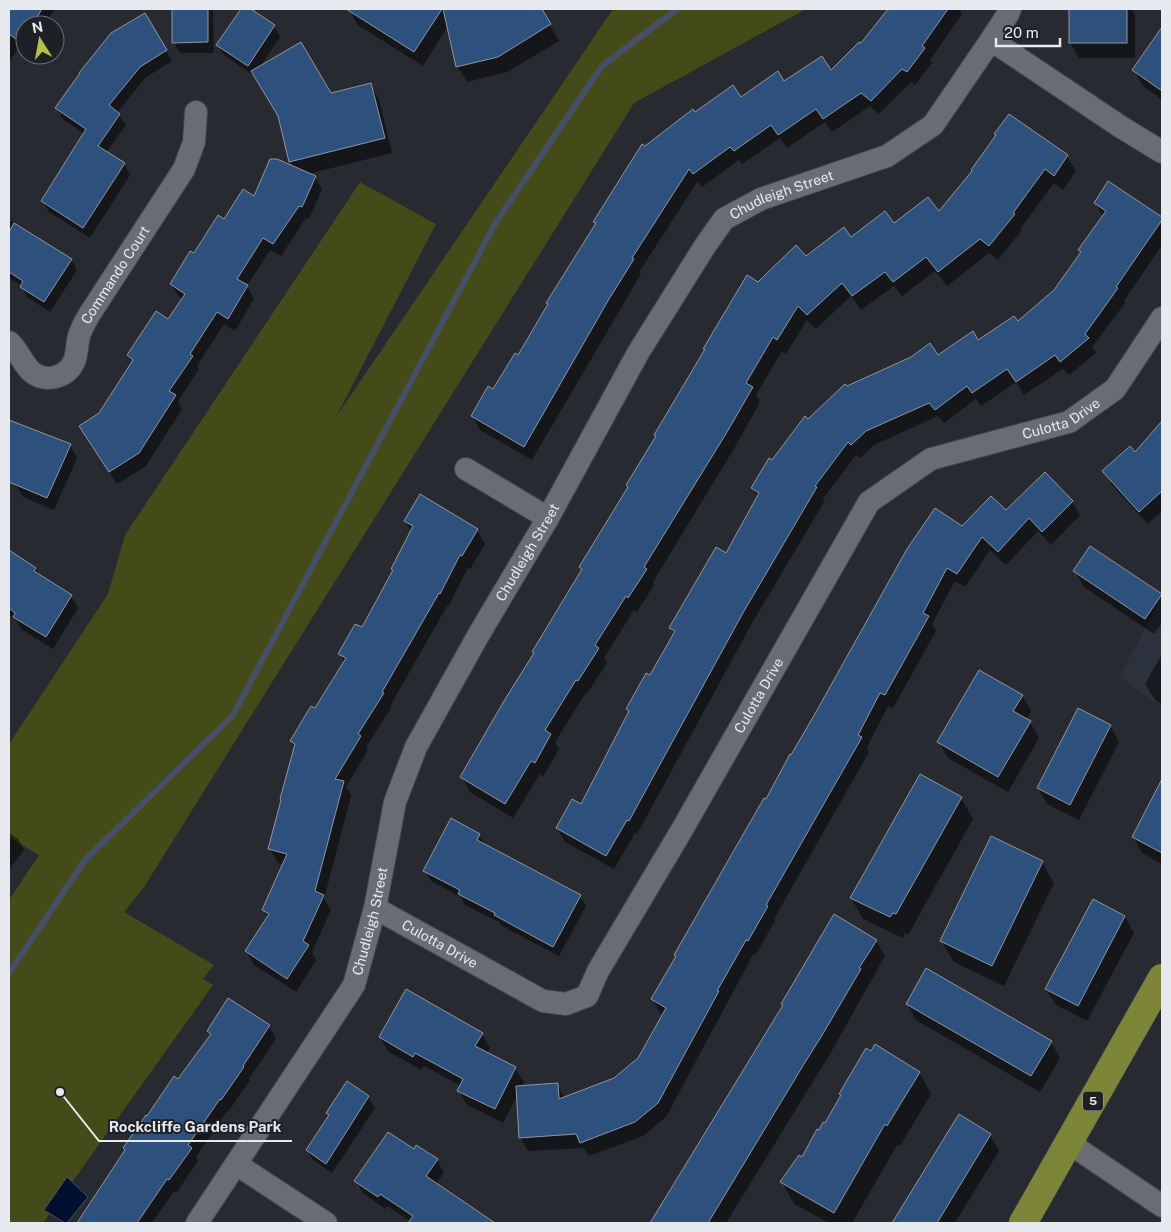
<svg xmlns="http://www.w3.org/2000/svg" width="1171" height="1232" viewBox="0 0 1171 1232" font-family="'Public Sans',sans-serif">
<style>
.built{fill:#2b323d}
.green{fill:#454a19}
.water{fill:#000f2d;stroke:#455067}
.shadow{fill:#0007}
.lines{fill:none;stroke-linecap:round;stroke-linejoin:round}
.stream{stroke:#455067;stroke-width:6}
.building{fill:#2e507d;stroke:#91969d}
.minor-casing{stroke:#43464b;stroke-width:24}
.major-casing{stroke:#43464b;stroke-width:29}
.minor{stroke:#696d73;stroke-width:22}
.major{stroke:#7d8538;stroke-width:28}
.labels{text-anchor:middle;stroke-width:4;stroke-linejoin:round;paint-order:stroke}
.shield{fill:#1d2126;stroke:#aaadb1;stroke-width:1}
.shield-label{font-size:12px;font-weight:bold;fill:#e6e9ed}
.street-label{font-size:14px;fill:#e6e9ed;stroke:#1d2126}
.leader{fill:none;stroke:#e6e9ed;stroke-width:2}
.callout-dot{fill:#e6e9ed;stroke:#1d2126;stroke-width:2}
.callout-label{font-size:15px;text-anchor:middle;font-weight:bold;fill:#e6e9ed;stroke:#1d2126;stroke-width:4;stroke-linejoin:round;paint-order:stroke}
</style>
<rect width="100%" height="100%" fill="#272a30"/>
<polygon class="built" points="1162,599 1162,708 1119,676"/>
<polygon class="green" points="613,9 806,9 634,103 144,887 124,912 214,965 203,979 213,985 43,1223 9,1223 9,900 39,855 9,837 9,744 108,594 125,535 360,182 436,224 336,417"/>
<polygon class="water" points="67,1177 88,1197 67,1223 65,1223 44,1210"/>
<g class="shadow">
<polygon points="9,9 55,9 44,25 25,25 25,51 19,47 9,62"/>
<polygon points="173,9 213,9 214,53 180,53 174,43"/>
<polygon points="243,9 249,9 274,26 280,37 260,67 330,95 370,85 379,99 392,153 308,174 315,177 322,189 309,219 306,218 281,256 270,250 247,286 254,299 235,331 224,324 197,366 199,369 178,401 182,409 146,466 117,484 88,439 100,414 133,363 128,356 169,321 183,299 179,297 171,284 224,221 255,198 272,158 294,167 290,162 279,116 255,75 254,76 224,55 218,45"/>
<polygon points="350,9 442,9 442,10 540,9 559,41 507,72 467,82 457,66 448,26 423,66 358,25 349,10"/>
<polygon points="889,9 959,9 962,14 930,60 932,63 915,85 911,82 879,114 870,106 832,132 825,122 787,148 780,138 742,164 739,160 702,187 698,181 639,272 641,274 532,460 480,430 472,416 493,391 519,357 596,224 595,222 645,147 695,114 784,82 831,72 861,45"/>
<polygon points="1070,9 1132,9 1135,14 1135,58 1079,58 1070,42"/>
<polygon points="144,14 172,61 145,78 117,113 126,125 106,153 124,164 130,175 90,238 49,212 43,201 84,134 63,119 57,108"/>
<polygon points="1162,29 1162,100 1143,86 1134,70"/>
<polygon points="1009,115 1067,156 1076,171 1063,190 1054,183 1021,228 1022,230 998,260 989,253 947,286 935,271 902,296 894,286 861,310 851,296 816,329 807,320 786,354 782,351 756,395 760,402 735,447 653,582 654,585 637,612 634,610 604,658 607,663 586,695 585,694 555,742 559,749 543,777 540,774 513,818 470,792 462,777 534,654 533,652 583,571 581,567 758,283 806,258 851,239 894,225 939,213 973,172"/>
<polygon points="1109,183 1162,219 1162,245 1124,301 1125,303 1092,347 1096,353 1069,375 1063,369 1024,395 1016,382 981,406 976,399 944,423 938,416 874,445 860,458 856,455 823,499 824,502 751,625 637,834 635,833 614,869 565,842 557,828 582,805 674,634 671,628 726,555 758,498 752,488 772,461 808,420 847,387 978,341 1017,323 1055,291 1082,253 1103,216 1095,203"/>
<polygon points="9,220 47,246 71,259 77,270 50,312 27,297 22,286 9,278"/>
<polygon points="9,421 70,445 77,458 54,510 23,497 15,484 16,481 9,478"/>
<polygon points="1162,423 1162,511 1148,524 1112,485 1104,471 1135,454"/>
<polygon points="1072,502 1080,515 1051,545 1038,531 1006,565 990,550 965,587 955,581 932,624 936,631 893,708 888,706 867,747 869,752 774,919 775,921 756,954 754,953 666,1117 643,1136 589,1156 584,1148 528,1151 520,1137 518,1094 503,1123 467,1105 459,1091 461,1086 424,1066 421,1070 388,1051 380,1037 482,1034 490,1048 487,1054 515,1068 524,1082 522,1087 557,1084 565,1098 615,1079 639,1059 663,1015 660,1013 653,999 766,800 963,528 1006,512"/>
<polygon points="405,521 477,530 485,544 470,569 468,568 448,607 447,606 390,706 391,708 366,747 368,750 346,787 351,796 324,899 331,910 312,952 316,960 296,992 254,965 246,951 268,918 263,910 284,865 278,863 270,849 295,748 291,741 315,710 345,663 340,654 362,629 394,571 412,532"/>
<polygon points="9,551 36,569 40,576 71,596 78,608 53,649 21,629 16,620 9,615"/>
<polygon points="1075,571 1161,595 1162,623 1154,634 1084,587"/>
<polygon points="1162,654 1162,705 1155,700 1145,684"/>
<polygon points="1022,695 1031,711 1026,720 1030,722 1039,738 1008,792 948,758 939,742"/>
<polygon points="1110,726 1119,742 1079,820 1047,804 1038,788"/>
<polygon points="1162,782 1162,864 1142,853 1133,837"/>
<polygon points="961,798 973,819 908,935 905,933 903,938 863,919 851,898"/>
<polygon points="9,833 18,839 24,850 9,870"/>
<polygon points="479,835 486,846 580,896 586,906 559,956 502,926 499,922 465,905 461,897 431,881 425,871"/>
<polygon points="1042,862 1054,883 1004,986 954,962 941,941"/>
<polygon points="1093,900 1125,917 1134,933 1087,1021 1056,1005 1046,989"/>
<polygon points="876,941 885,956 830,1054 726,1223 655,1223 653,1220"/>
<polygon points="907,1004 1051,1042 1060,1058 1040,1092 916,1020"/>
<polygon points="269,1026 276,1039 249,1079 250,1080 228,1112 227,1111 196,1157 198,1161 177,1192 174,1191 152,1223 78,1223 126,1151 211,1036 208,1031"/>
<polygon points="919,1072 931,1094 900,1146 897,1145 852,1223 829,1223 794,1204 782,1182 802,1158 825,1125"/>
<polygon points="348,1083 368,1097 375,1108 332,1173 313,1160 307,1150 329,1117 327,1113"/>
<polygon points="959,1116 990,1135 999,1151 955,1223 894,1223"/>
<polygon points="414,1151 437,1160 444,1173 436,1184 493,1223 413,1223 387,1206 385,1209 363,1193 356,1181"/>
</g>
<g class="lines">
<polyline class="stream" points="9,973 85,860 233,715 496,222 602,66 677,9"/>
</g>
<g class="building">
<polygon points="9,9 42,9 32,25 25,25 25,35 20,42 9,34"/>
<polygon points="172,9 208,9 208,42 172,43"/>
<polygon points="241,9 251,9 275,25 248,66 216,45"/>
<polygon points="346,9 442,9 414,52"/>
<polygon points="443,9 542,9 551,24 498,57 456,67"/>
<polygon points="888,9 948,9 922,46 925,48 907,72 902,69 871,101 861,93 823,119 816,109 778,135 771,125 734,151 730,147 693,174 689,169 632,258 634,259 609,299 524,447 471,416 488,386 493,389 515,353 518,355 548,304 546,303 596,223 593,222 642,144 645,146 693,109 695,112 733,85 741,97 778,71 784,81 822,56 831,70 859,42 861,43"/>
<rect x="1069" y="9" width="58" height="34"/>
<polygon points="145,13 167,50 140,67 109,105 120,114 98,146 125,163 83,228 41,201 86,129 55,108 80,73 79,73 111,33"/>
<polygon points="1162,27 1162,91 1132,70"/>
<polygon points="301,42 331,93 371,83 385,138 289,162 278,116 251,71"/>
<polygon points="1009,114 1068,155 1054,176 1045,169 1013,213 1015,214 989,246 980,239 938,272 926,257 893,282 885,272 852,296 842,283 807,315 798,306 777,340 773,337 746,383 753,387 727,432 644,567 647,569 628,598 626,596 595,645 599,648 578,681 576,680 545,730 551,734 535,763 531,761 505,804 460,777 504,701 534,653 532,652 582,569 579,567 628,487 626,485 656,436 654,435 705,349 703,349 747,275 758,282 796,245 806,256 844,227 851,237 885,211 894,223 928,197 939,211 972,171 971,170 996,135 994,134"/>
<polygon points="270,159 277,159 316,176 302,207 299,206 273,244 263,238 237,279 248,285 228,319 217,312 190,354 193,356 169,391 176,395 139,453 109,472 79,426 99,413 133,360 127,355 156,311 168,319 185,294 170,284 190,251 194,253 218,215 224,219 243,189 254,196"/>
<polygon points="1108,181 1162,217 1162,220 1116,287 1118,288 1085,334 1089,338 1060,362 1055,355 1016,382 1007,369 972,393 967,386 935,410 929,403 866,431 851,445 848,442 815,486 817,487 744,611 629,821 627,820 606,856 556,828 572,799 581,804 629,711 626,709 646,673 650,675 675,631 669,628 716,547 726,553 759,493 751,488 769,458 772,460 805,416 808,419 845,384 847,386 911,357 930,343 938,355 973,331 978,340 1014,316 1018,321 1054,290 1081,252 1078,250 1106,211 1094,203"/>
<polygon points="14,223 72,259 44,302 20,287 23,281 9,272 9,232"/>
<polygon points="9,420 71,444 47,498 9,482"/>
<polygon points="1162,421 1162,491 1139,512 1102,471 1130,446 1135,452"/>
<polygon points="1045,472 1073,501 1042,532 1029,518 998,552 982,537 957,574 947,568 923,613 929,616 885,695 880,693 858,735 862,737 766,905 768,906 748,941 746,940 717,991 719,991 658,1103 635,1122 580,1143 576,1134 519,1138 516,1086 558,1083 559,1099 614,1078 638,1058 666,1008 651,999 676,956 674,955 764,798 766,799 790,754 791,755 816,712 907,549 935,508 962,526 991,496 1006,510"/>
<polygon points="420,494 478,529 462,556 460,555 440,594 439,593 382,692 384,693 358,734 361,736 335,779 344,781 315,891 324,895 303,941 309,945 287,979 245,951 269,914 262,910 287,854 268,849 281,800 280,799 295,744 290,741 311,706 315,708 346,658 338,654 355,624 362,627 393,570 391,569 413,526 404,521"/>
<polygon points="1090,546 1162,594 1145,619 1073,571"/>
<polygon points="9,550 36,568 34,571 72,595 46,637 13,617 15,613 9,608"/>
<polygon points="979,670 1023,695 1013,711 1031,721 998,777 937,742"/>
<polygon points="1078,708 1111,725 1070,805 1037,788"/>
<polygon points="920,774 962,797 896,914 893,913 890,917 850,898"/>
<polygon points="1162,779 1162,853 1132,837"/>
<polygon points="451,818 480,834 477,840 581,895 553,947 494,915 495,913 458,894 460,890 423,871"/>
<polygon points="991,836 1043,861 992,966 940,941"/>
<polygon points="1093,899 1125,916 1078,1006 1045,989"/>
<polygon points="834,914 877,940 859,968 861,969 821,1037 804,1064 708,1223 650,1223 783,1005 781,1004"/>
<polygon points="926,968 1052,1041 1031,1076 906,1004"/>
<polygon points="406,989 483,1033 475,1046 516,1067 495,1109 457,1091 463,1079 415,1053 413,1057 379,1037"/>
<polygon points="228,998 270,1025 243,1066 244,1067 221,1100 220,1099 188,1145 192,1148 169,1180 167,1179 137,1223 77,1223 125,1150 123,1148 146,1115 147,1116 174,1076 178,1079 211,1034 207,1031"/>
<polygon points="875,1044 920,1072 887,1126 885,1124 834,1213 780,1182 799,1155 802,1157 817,1129 819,1130 823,1122 825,1123 841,1095 839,1094 866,1048 871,1051"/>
<polygon points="347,1081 369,1096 326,1164 306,1150 329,1115 326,1113"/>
<polygon points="959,1114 991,1134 937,1223 892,1223"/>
<polygon points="388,1132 414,1149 416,1145 438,1159 426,1176 495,1223 408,1223 413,1216 380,1194 378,1197 354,1181"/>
</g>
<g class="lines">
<g class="minor-casing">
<g id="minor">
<polyline points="991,40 1121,127 1162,152"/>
<path id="s1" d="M9 342C19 351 23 365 33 373 47 383 69 377 75 359 77 352 77 344 79 336 81 329 85 322 89 315L184 169 194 142 196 112"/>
<polyline points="466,469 548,518"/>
<path id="s2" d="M375 908 543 1001 566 1004 587 996 598 971 683 828 869 502 931 459 1069 422 1115 389 1162 318"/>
<polyline points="1069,1143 1162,1206"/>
<polyline points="236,1164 326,1223"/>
<path id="s3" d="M197 1223 354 985 375 908 395 802 416 747 479 634 548 518 638 353 705 246 724 219 761 199 887 156 933 125 991 40 1008 14 1010 9"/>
</g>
</g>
<g class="major-casing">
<polyline id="major" points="1023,1223 1162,978"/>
</g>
<use href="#minor" class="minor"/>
<use href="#major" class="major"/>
</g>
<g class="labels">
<rect class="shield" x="1083" y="1091.5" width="20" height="19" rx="4"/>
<g class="shield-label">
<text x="1093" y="1105">5</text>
</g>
<g class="street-label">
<text dy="5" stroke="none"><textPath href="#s3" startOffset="1206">Chudleigh Street</textPath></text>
<text dy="5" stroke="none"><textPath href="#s1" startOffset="185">Commando Court</textPath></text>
<text dy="5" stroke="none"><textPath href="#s2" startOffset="1019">Culotta Drive</textPath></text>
<text dy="5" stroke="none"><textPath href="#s3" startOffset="756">Chudleigh Street</textPath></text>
<text dy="5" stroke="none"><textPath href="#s2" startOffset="584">Culotta Drive</textPath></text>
<text dy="5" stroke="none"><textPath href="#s3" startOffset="351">Chudleigh Street</textPath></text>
<text dy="5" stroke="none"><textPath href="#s2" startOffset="74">Culotta Drive</textPath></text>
</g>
</g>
<path class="leader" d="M60 1092L99 1141H292"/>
<circle class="callout-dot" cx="60" cy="1092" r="5"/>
<g class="callout-label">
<text x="195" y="1132">Rockcliffe Gardens Park</text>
</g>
<rect width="1171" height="1232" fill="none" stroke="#e6e9ed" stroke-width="20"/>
<g transform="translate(40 40) rotate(349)"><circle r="24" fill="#1d2126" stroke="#6d7176"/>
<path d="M0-4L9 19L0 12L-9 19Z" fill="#b6c149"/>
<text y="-8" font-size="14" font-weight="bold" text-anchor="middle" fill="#e6e9ed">N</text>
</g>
<path d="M996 38v8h64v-8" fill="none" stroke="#e6e9ed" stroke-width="2.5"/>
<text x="1004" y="38" font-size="15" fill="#e6e9ed" stroke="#1d2126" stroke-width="4" paint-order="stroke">20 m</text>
</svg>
